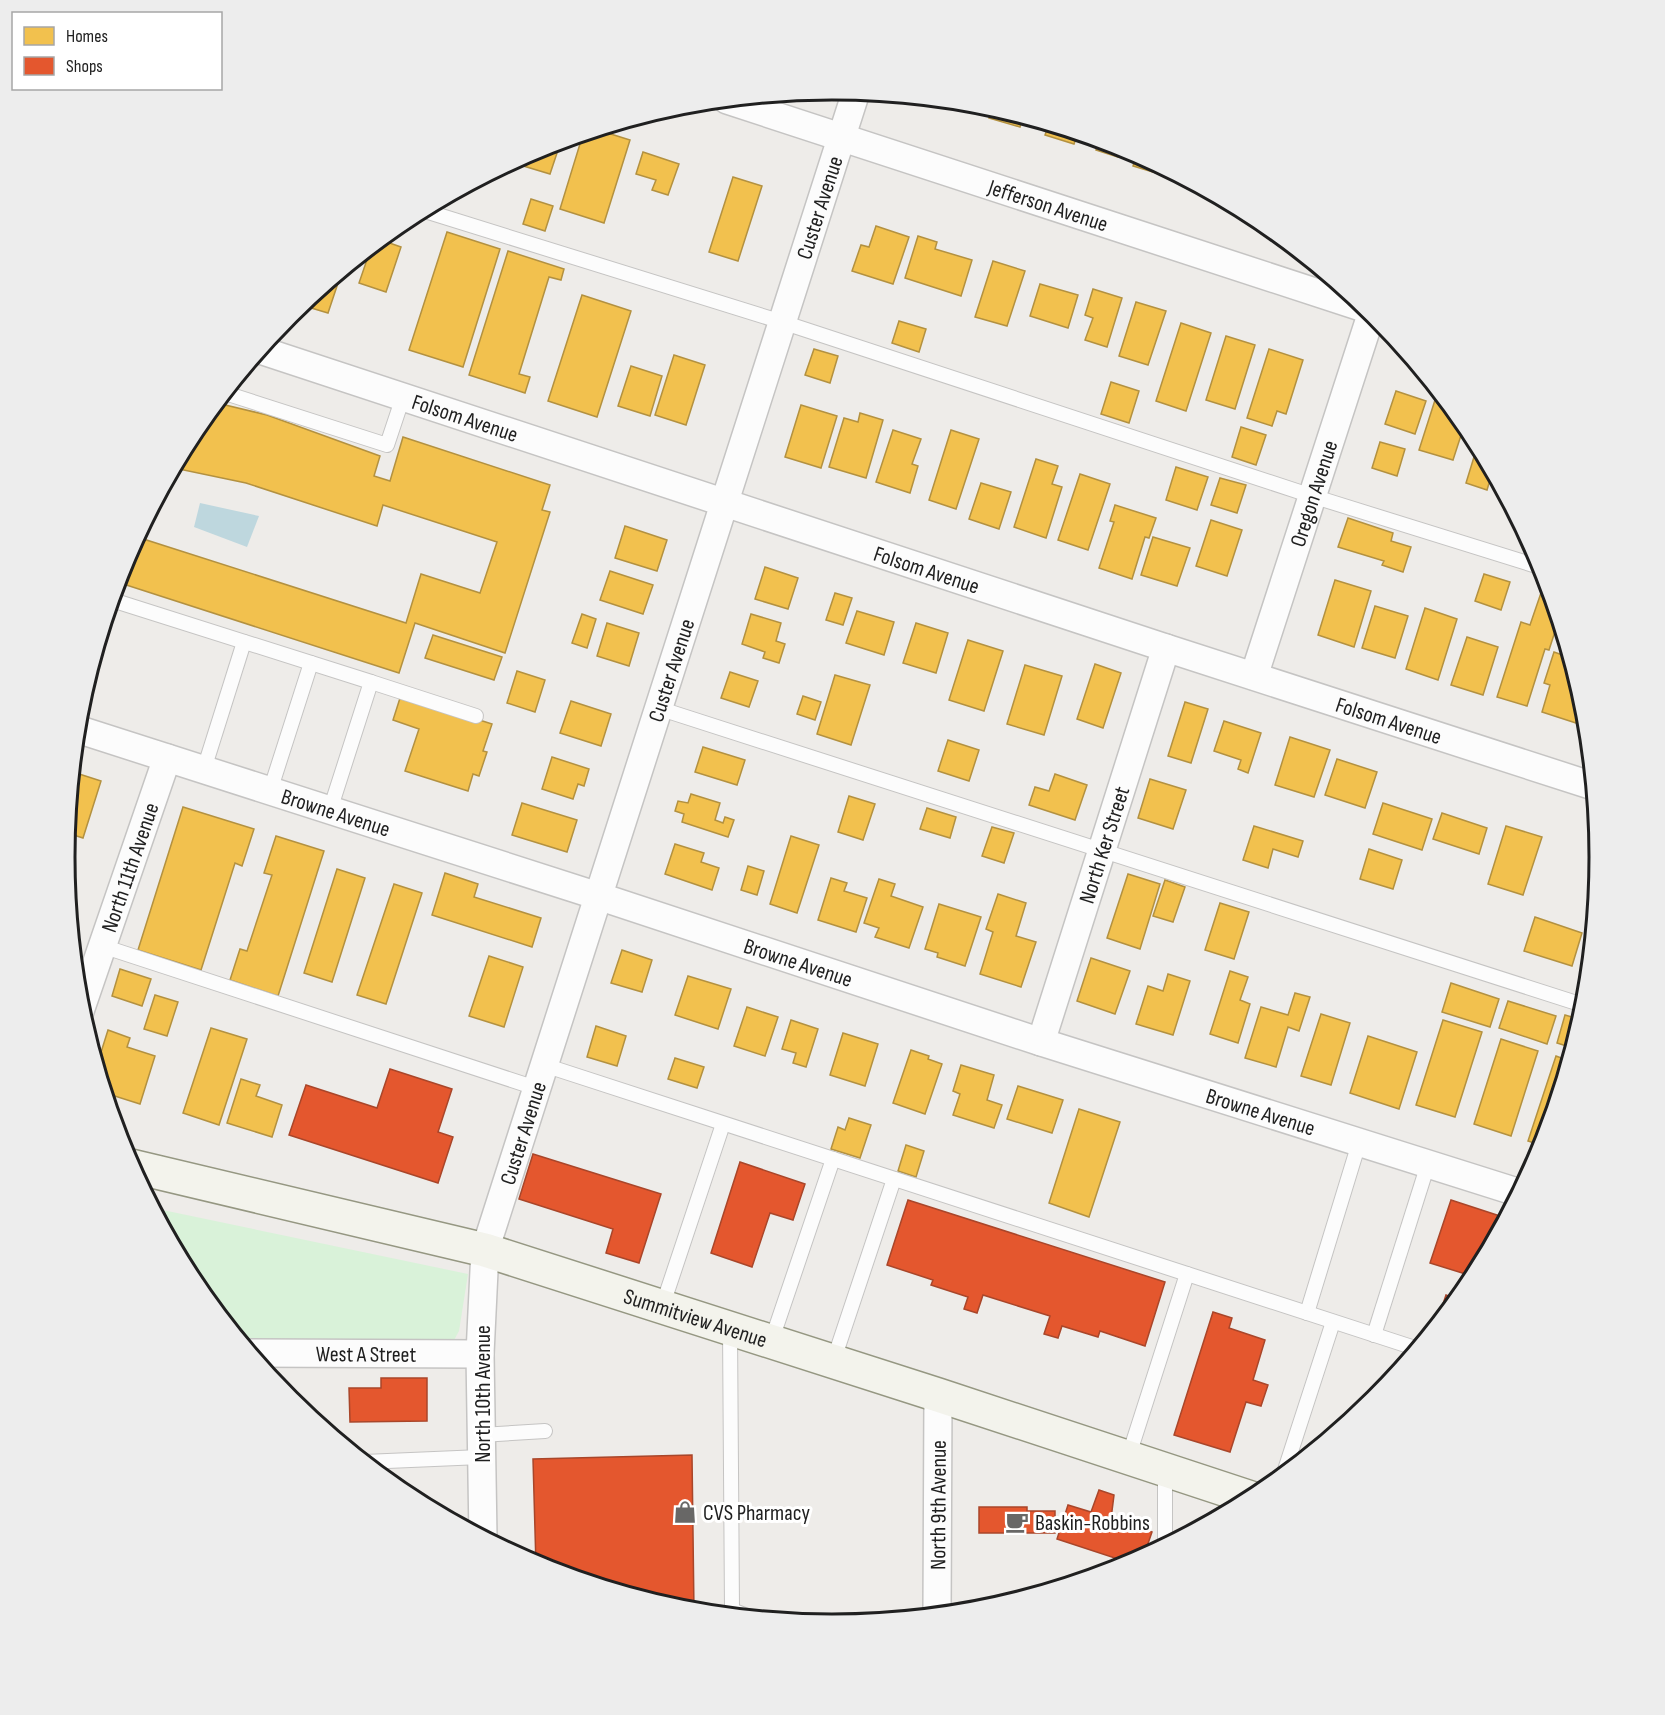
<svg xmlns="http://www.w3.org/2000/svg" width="1665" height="1715" viewBox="0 0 1665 1715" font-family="'Sofia Sans Condensed',sans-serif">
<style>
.park{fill:#d9f2d9}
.water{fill:#bed7de}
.homes{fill:#f2c14e;stroke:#b39140;stroke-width:1.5}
.shops{fill:#e4572e;stroke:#a9462a;stroke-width:1.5}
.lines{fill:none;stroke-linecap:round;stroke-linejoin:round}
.service-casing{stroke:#c5c4c3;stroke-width:16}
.minor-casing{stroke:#c5c4c3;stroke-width:30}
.secondary-casing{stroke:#959782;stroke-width:36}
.service{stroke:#fcfcfc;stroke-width:14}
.minor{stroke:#fcfcfc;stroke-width:27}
.secondary{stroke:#f3f3ec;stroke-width:33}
.labels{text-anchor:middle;stroke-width:6;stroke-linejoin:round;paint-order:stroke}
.street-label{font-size:22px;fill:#202020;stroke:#fff}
.poi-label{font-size:22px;fill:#202020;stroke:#fff;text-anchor:start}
.rim{fill:none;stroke:#202020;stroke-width:3}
</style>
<rect width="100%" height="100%" fill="#eeece9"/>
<polygon class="park" points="153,1208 468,1274 459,1331 453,1342 242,1343 194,1284"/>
<polygon class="water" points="200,503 259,516 247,547 194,527"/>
<g class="homes">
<polygon points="993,107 1023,117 1020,127 989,118"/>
<polygon points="1049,124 1078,133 1074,144 1045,135"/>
<polygon points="598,130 630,140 604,223 560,209 583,134"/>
<polygon points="1099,140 1122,147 1118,157 1096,150"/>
<polygon points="561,141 550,174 520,165 523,157 539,148"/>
<polygon points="643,152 679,164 668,195 652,190 656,180 636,174"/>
<polygon points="1137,153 1165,169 1163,175 1133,166"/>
<polygon points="733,177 762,186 738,261 709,252"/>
<polygon points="531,199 553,206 545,231 523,224"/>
<polygon points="876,226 909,237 893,284 852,271 861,245 869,247"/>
<polygon points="447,232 500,249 463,367 409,350"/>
<polygon points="918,236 937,242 935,249 972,260 961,296 905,278"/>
<polygon points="381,240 401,247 386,292 359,283 371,248"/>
<polygon points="508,251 564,269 561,280 549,277 519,374 530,377 525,393 469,375"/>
<polygon points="993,261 1025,271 1007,326 975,317"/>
<polygon points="333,279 339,280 328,313 301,305"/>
<polygon points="1040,284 1078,295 1068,328 1030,316"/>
<polygon points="1093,289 1122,298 1107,347 1085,340 1093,318 1085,315"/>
<polygon points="582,295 631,311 597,417 548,401"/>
<polygon points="1136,302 1166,311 1148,365 1119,356"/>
<polygon points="899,321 926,329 919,352 892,343"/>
<polygon points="1181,323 1211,333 1186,411 1156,401"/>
<polygon points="1226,336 1255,345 1235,409 1206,400"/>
<polygon points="814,349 838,356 830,383 805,375"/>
<polygon points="1269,349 1303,360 1286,414 1277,411 1272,426 1247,418"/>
<polygon points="674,355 705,365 686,425 655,415"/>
<polygon points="631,366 662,376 650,416 618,406"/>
<polygon points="1111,382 1139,391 1129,423 1101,414"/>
<polygon points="1396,391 1426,401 1415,434 1385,424"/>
<polygon points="1436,397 1446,400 1465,423 1453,460 1419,450"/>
<polygon points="217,403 267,415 380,456 374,476 390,481 403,437 550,485 542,510 550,512 505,653 415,623 399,673 117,582 123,563 137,537 406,623 421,574 480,593 497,542 383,505 377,526 246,483 174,468 194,431"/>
<polygon points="801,405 837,416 821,468 785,457"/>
<polygon points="860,413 883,420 866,478 829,467 844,418 858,422"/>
<polygon points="1241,427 1266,435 1256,465 1232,457"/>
<polygon points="893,430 921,439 912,464 918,466 910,493 876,482"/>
<polygon points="951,430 979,439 956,509 929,500"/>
<polygon points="1380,442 1405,449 1397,476 1372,468"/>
<polygon points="1478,444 1499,483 1490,480 1487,490 1466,483"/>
<polygon points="1036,459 1058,466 1052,484 1062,487 1046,538 1014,527"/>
<polygon points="1176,467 1208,477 1197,510 1166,500"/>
<polygon points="1080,474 1110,484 1088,550 1058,540"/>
<polygon points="1220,478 1246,485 1237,513 1211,505"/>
<polygon points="981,483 1011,492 999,529 969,519"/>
<polygon points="1115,505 1156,518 1149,538 1145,537 1132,579 1099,568 1114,522 1110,521"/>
<polygon points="1348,518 1393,533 1391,541 1411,547 1403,572 1382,565 1384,561 1338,547"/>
<polygon points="1211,520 1242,530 1227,576 1196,566"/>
<polygon points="625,526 667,540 657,571 615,558"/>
<polygon points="1153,537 1190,548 1177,586 1141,575"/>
<polygon points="765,567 798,578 788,609 755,599"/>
<polygon points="610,571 653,585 643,614 600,600"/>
<polygon points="1484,574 1510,582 1501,610 1475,601"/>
<polygon points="1335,580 1371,591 1354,647 1318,635"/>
<polygon points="1542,590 1551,593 1559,619 1549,650 1545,649 1527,706 1497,697 1521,622 1530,625"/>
<polygon points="835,593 852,598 843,625 826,620"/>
<polygon points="1375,606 1408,616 1395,658 1362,648"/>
<polygon points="1425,608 1457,619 1438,680 1406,669"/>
<polygon points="857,611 894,622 884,655 846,643"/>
<polygon points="582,614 596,619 587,648 572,643"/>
<polygon points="751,614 781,623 776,641 785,644 779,663 763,658 765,652 742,644"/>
<polygon points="607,623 639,633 629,666 597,656"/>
<polygon points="916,623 948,633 936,673 903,663"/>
<polygon points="433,635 502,657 494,680 425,658"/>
<polygon points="1467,637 1498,647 1483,695 1451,685"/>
<polygon points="968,640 1003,651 984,711 949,700"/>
<polygon points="1554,652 1571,658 1585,705 1579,724 1542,712 1550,685 1544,683"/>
<polygon points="1095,664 1121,673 1103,728 1077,719"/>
<polygon points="1025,665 1062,676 1044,735 1007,724"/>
<polygon points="517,671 545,680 535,712 507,703"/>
<polygon points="730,672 758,681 749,707 721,698"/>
<polygon points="835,675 870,685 851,745 817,734"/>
<polygon points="401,695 492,724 483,751 487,752 479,776 473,774 468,791 405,771 419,729 393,720"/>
<polygon points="803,696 821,702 815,720 797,714"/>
<polygon points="571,701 611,714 601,746 560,733"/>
<polygon points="1185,702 1208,709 1191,763 1168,756"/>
<polygon points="1224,721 1261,733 1248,773 1238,769 1241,760 1214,751"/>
<polygon points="1290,737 1330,750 1314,797 1275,785"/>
<polygon points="948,740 979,750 969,781 938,771"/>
<polygon points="703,747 745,760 737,785 695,772"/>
<polygon points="552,757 589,769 584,786 578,784 573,799 542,789"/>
<polygon points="1337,759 1377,772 1365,808 1325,795"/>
<polygon points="73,772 101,781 83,838 67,833"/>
<polygon points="1055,774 1087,785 1075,820 1029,805 1035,787 1049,791"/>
<polygon points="1150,779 1186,790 1173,829 1138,818"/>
<polygon points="691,794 720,803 715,820 723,823 725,817 734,820 728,837 682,822 684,814 675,811 678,801 688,803"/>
<polygon points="849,796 875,804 863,840 838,832"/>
<polygon points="522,803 577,820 567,852 512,835"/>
<polygon points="1383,803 1432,819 1422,850 1373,834"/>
<polygon points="183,807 254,829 242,866 235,863 201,970 138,950"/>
<polygon points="927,808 956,817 950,838 920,829"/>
<polygon points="1442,813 1487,828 1479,854 1433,839"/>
<polygon points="1254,826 1303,841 1298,857 1273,849 1268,868 1243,860"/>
<polygon points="1506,826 1542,837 1523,895 1488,884"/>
<polygon points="992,827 1014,833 1004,863 982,856"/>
<polygon points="276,836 324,851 278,996 230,980 240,949 247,951 272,875 264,873"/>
<polygon points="791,836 819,845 797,913 770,904"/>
<polygon points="675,844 704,853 701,862 719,868 712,890 665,874"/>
<polygon points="1369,849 1402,860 1393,889 1360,879"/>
<polygon points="748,866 764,871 757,895 741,890"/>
<polygon points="337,869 365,878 332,982 304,973"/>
<polygon points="445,873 478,884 474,897 541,918 532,947 432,915"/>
<polygon points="1128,874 1160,884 1140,949 1107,938"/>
<polygon points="831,878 847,883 844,891 867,898 856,932 818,920"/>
<polygon points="879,879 895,884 891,896 923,907 909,948 875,937 879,928 864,923"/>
<polygon points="1165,880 1185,887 1173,922 1153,916"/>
<polygon points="394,884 422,893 386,1004 357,995"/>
<polygon points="998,894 1026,903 1016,936 1036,942 1021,987 980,974 993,932 986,929"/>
<polygon points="1220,903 1249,912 1234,959 1205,950"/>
<polygon points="939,904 981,917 965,966 937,957 938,953 925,949"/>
<polygon points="1535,917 1582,933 1572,966 1524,951"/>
<polygon points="622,950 652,960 642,992 611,983"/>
<polygon points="489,956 523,967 504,1027 469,1016"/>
<polygon points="1091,958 1130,971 1115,1014 1077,1001"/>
<polygon points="120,969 151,979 142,1006 112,996"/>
<polygon points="1230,971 1248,977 1240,1000 1250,1004 1238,1043 1210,1034"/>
<polygon points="1168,974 1190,981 1173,1035 1136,1024 1148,986 1163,991"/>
<polygon points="688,976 731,989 718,1029 675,1015"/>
<polygon points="1451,983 1499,999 1490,1027 1442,1012"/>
<polygon points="1295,993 1310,997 1299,1031 1288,1027 1276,1067 1245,1058 1261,1007 1288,1015"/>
<polygon points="155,995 178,1002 167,1036 144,1029"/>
<polygon points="1508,1001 1556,1016 1547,1044 1499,1028"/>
<polygon points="747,1007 778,1017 765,1056 734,1046"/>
<polygon points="1321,1014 1350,1023 1331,1085 1301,1076"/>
<polygon points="1565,1015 1582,1020 1573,1048 1557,1043"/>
<polygon points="791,1020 818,1029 806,1067 793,1063 796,1053 782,1049"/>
<polygon points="1443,1020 1482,1032 1455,1117 1416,1105"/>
<polygon points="596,1026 626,1036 617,1066 587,1057"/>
<polygon points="211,1028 247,1039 219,1125 183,1113"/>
<polygon points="108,1030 130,1038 127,1047 155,1056 140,1104 105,1093 97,1065"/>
<polygon points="843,1033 878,1044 865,1086 830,1075"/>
<polygon points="1368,1036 1417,1052 1399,1109 1350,1093"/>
<polygon points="1501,1039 1538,1051 1511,1136 1474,1124"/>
<polygon points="911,1050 929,1056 928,1059 942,1064 925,1114 893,1103"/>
<polygon points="1556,1056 1569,1061 1544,1146 1528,1141"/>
<polygon points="675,1058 704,1067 697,1088 668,1079"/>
<polygon points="961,1065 994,1075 987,1100 1002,1105 994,1128 953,1115 960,1094 953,1091"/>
<polygon points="241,1079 260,1085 256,1096 282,1105 272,1137 227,1123"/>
<polygon points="1018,1086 1063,1100 1052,1133 1007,1119"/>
<polygon points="1079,1109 1120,1122 1089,1217 1049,1203"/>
<polygon points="849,1118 871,1125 860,1158 831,1149 838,1127 845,1130"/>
<polygon points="906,1145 924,1151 916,1177 898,1171"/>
</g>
<g class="shops">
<polygon points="390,1069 452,1089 438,1132 453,1137 438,1183 289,1135 306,1085 377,1108"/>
<polygon points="533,1154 661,1194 639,1263 606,1253 613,1229 519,1199"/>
<polygon points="740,1162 805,1184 793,1220 770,1213 752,1267 711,1253"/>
<polygon points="908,1200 1165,1282 1145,1346 1100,1331 1098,1337 1062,1326 1058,1338 1044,1334 1050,1316 983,1295 977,1313 964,1309 968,1297 931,1285 933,1280 887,1265"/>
<polygon points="1451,1200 1506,1218 1468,1288 1472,1276 1430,1263"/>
<polygon points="1446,1295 1458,1300 1435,1328"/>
<polygon points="1213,1312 1232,1318 1229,1328 1265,1340 1253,1380 1268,1385 1261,1406 1246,1402 1230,1452 1174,1435"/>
<polygon points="381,1378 427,1378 427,1421 350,1422 349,1388 381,1388"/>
<polygon points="692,1455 694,1612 682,1611 536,1566 533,1459"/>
<polygon points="1099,1490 1114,1495 1111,1519 1152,1532 1143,1558 1133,1564 1057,1539 1068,1505 1091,1512"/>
<polygon points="979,1507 1027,1507 1027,1511 1055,1511 1055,1533 979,1533"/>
</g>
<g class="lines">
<g class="service-casing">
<g id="service">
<polyline points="422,210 782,322 1312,496 1543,568"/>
<polyline points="225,393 387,445 403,397"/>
<polyline points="112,600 371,682 330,810"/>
<polyline points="371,682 476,716"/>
<polyline points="658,708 1586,1006"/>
<polyline points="204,769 244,642"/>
<polyline points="270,791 311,663"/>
<polyline points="102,946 536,1088"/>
<polyline points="544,1065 1418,1349"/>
<polyline points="662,1307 723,1124"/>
<polyline points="1307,1313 1359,1143"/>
<polyline points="730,1329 732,1610 749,1617"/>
<polyline points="1374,1335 1428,1164"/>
<polyline points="771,1342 833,1159"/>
<polyline points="833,1362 894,1179"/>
<polyline points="481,1435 545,1431"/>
<polyline points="1128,1458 1187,1274"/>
<polyline points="364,1462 481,1457"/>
<polyline points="1165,1470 1165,1546"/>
<polyline points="1283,1476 1333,1322"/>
</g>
</g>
<g class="minor-casing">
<g id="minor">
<path id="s1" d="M727 100 1370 310"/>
<path id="s2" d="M260 350 1166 648 1593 786"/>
<path id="s3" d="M1254 676 1372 312"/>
<path id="s4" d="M77 729 598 896 1041 1042 1520 1193"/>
<path id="s5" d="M80 1011 167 758"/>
<path id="s6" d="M1041 1042 1166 648"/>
<path id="s7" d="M250 1353 480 1354"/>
<path id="s8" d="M483 1537 480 1354 485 1250 856 92"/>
<path id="s9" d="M937 1615 938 1395"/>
</g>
</g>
<g class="secondary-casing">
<g id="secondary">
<path id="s10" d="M131 1166 485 1250 938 1395 1254 1499"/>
</g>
</g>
<use href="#service" class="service"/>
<use href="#minor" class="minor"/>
<use href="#secondary" class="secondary"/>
</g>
<defs>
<g id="shop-bare" transform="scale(1.8)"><path d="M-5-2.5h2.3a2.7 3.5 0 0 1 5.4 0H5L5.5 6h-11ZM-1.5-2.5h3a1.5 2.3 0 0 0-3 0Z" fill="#686766" stroke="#fff" stroke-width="2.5" paint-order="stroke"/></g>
<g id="cafe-bare" transform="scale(1.8)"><path d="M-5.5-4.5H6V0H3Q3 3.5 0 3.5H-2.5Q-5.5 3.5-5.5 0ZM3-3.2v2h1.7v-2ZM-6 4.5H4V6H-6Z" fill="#686766" stroke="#fff" stroke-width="2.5" paint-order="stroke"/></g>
</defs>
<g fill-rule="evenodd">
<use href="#shop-bare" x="685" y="1512"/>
<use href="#cafe-bare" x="1017" y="1522"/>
</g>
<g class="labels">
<g class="street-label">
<text dy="8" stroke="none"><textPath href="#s1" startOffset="338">Jefferson Avenue</textPath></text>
<text dy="8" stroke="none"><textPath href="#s8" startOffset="1382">Custer Avenue</textPath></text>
<text dy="8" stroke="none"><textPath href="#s2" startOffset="216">Folsom Avenue</textPath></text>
<text dy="8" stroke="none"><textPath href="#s3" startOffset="192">Oregon Avenue</textPath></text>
<text dy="8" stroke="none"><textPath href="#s2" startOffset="702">Folsom Avenue</textPath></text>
<text dy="8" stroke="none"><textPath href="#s8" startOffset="896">Custer Avenue</textPath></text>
<text dy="8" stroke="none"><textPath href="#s2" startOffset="1188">Folsom Avenue</textPath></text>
<text dy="8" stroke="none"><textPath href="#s4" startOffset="272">Browne Avenue</textPath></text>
<text dy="8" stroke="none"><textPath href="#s6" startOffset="207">North Ker Street</textPath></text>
<text dy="8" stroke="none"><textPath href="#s5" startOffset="152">North 11th Avenue</textPath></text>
<text dy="8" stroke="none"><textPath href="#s4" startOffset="758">Browne Avenue</textPath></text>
<text dy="8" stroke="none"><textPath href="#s4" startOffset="1244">Browne Avenue</textPath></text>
<text dy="8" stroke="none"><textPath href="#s8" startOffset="410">Custer Avenue</textPath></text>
<text dy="8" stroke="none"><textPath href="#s10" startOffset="585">Summitview Avenue</textPath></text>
<text dy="8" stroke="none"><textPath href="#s7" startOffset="116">West A Street</textPath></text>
<text transform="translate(482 1394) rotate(-90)" y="8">North 10th Avenue</text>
<text dy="8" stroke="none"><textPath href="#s9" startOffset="110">North 9th Avenue</textPath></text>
</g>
<g class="poi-label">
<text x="703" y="1520">CVS Pharmacy</text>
<text x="1035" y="1530">Baskin-Robbins</text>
</g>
</g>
<path d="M0 0H1665V1715H0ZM75 857a757 757 0 1 1 1514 0a757 757 0 1 1-1514 0Z" fill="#ededed" fill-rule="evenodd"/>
<path class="rim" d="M75 857a757 757 0 1 1 1514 0a757 757 0 1 1-1514 0Z"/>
<rect x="12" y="12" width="210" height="78" fill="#ffffff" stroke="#a6a6a6" stroke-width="1.5"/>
<rect x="24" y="27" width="30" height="18" fill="#f2c14e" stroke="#a6a6a6" stroke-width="1.5"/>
<text x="66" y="42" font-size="18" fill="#202020">Homes</text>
<rect x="24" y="57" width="30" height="18" fill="#e4572e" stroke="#a6a6a6" stroke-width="1.5"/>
<text x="66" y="72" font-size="18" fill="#202020">Shops</text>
</svg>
